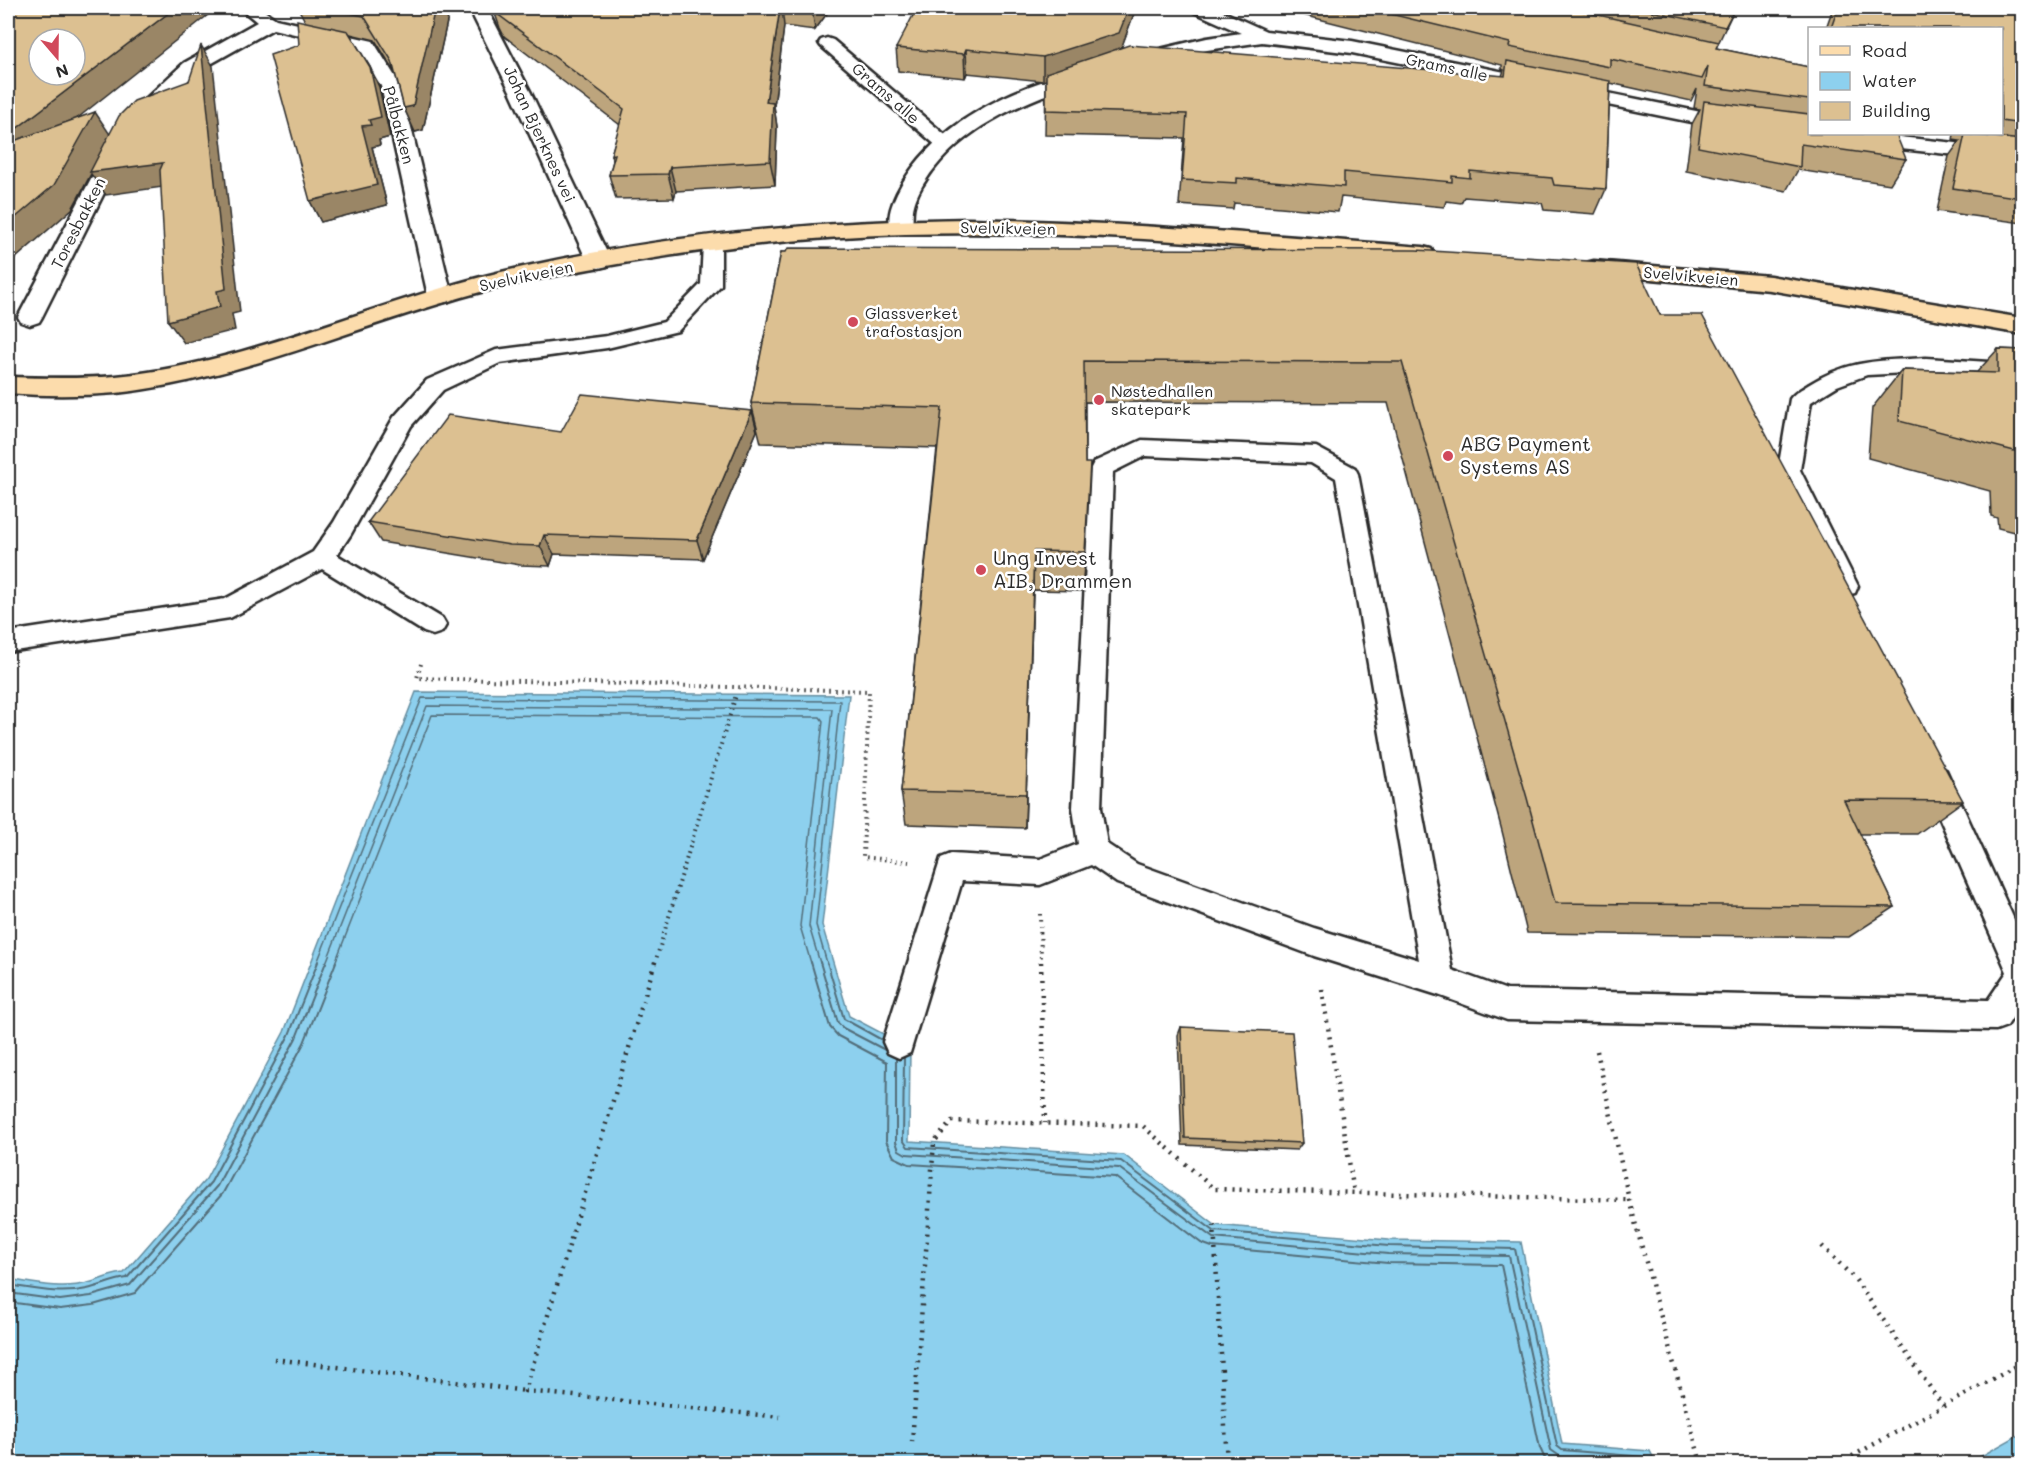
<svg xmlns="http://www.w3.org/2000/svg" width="2030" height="1471" viewBox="0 0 2030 1471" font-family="Mali,sans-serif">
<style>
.water{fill:#8dd0ee;stroke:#668ea0;stroke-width:1.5}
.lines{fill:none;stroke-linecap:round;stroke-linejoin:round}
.shore-far1{stroke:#526d79;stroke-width:1.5}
.shore{stroke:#526d79;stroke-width:2}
.lane-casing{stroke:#2b2b2b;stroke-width:5}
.street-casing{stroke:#2b2b2b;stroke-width:5}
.primary-casing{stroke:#2b2b2b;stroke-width:5}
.path-far1{stroke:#2b2b2b;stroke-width:4;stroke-dasharray:1.5 4.5;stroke-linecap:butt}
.path{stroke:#2b2b2b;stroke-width:4.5;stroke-dasharray:2 6;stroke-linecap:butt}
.lane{fill:#fff;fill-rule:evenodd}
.street{fill:#fff;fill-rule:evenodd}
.primary{fill:#fcdcac;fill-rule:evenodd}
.wall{fill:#bda57d;stroke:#2b2b2b;stroke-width:1.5}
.shaded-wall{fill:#9a8666;stroke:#2b2b2b;stroke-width:1.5}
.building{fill:#dcc091;stroke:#2b2b2b;stroke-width:1.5;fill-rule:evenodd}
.poi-dot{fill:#d1495b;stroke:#fff;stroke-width:2}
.labels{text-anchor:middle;stroke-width:5;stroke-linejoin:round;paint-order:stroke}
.far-street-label{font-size:16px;fill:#2b2b2b;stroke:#fff}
.far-poi-label{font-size:16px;fill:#2b2b2b;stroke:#fff;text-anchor:start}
.poi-label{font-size:20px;fill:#2b2b2b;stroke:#fff;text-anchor:start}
</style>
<rect width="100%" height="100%" fill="#fff"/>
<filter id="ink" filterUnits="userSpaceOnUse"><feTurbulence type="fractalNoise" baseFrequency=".0167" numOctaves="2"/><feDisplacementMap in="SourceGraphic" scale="12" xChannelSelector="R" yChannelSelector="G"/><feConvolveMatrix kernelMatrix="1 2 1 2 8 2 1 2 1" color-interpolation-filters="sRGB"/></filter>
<g filter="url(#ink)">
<g class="water">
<path d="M416 692 849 695 822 925 849 1016 910 1048 909 1141 1124 1155 1215 1225 1389 1240 1521 1242 1562 1444 1650 1451 1656 1463H8V1279C34 1283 61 1290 88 1283 101 1280 110 1274 124 1273L206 1179 284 1032Z"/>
<polygon points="2022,1433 2022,1463 1969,1463"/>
</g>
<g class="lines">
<g class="shore-far1">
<polyline points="317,963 422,698 840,701 816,925 827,963"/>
<polyline points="326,963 427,706 832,709 809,926 820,963"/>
<polyline points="335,963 432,715 820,717 823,721 800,926 811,963"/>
</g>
<g class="shore">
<polyline points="811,962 830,1027 838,1036 887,1062 886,1141 894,1157 909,1164 1115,1177 1201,1243 1212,1247 1388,1263 1501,1265 1540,1448 1544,1457 1552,1464"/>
<polyline points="820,962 838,1023 843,1028 885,1050"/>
<polyline points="827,962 844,1019 882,1040"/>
<polyline points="896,1058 896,1142 899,1150 906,1154 1119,1168 1213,1238 1388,1254 1509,1256 1551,1450 1561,1457 1636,1464"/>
<polyline points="904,1058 903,1140 908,1147 1121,1161 1214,1231 1389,1246 1515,1249 1557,1446 1562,1450 1645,1457 1649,1464"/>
<path d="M8 1285C35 1289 60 1295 87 1289 101 1286 112 1280 127 1278L211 1182 289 1035 318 962"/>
<polyline points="8,1293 60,1300 91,1296 130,1285 217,1186 296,1038 326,962"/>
<polyline points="8,1302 60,1309 93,1305 135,1293 223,1193 304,1043 336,962"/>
</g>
<g class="lane-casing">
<g id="lane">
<polygon points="827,38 833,40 950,139 953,143 950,147 938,147 821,46 819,43 821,40"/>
<polygon points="712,237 719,239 721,243 721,285 678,331 607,348 500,363 443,390 411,426 351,534 337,555 442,618 446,625 442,632 433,635 424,632 322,569 230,618 8,652 8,632 225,599 313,552 334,522 394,417 427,380 496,350 607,336 664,322 701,284 703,243 705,239"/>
<path d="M1926 358 1989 362 2022 367V381L1989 376 1926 372 1867 375 1837 386 1811 402 1800 470 1858 586 1855 593 1846 595 1837 593 1778 470 1790 399C1795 392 1802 389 1808 385 1850 359 1879 361 1926 358Z"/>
<path d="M1142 440 1316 447 1355 468 1358 474 1452 970 1507 990 1988 1000 2007 972 1922 778 1926 770 1936 766 1946 770 2022 937V1003L2007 1026 1996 1030 1507 1020 1438 995 1314 956 1117 883 1091 865 1040 885 962 881 910 1053 899 1058 888 1053 883 1042 941 858 951 854 1040 859 1078 844 1073 808 1091 468 1094 462ZM1145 456 1311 463 1336 478 1419 960 1314 928 1137 864 1107 844 1101 808 1113 472Z"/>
</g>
</g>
<g class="street-casing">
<g id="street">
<polygon points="240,8 260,8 276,19 373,41 401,86 452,296 449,301 440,303 431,301 428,296 381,86 359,49 273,29 198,71 154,112 132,137 42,317 39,322 30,325 21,322 18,317 116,131 140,104 184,63 257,22"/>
<polygon points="472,8 490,8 490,14 531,93 611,261 607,266 599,268 591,266 587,261 511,93 472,14"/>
<polygon points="1192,8 1215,8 1266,31 1352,41 1701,112 1810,126 1810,134 1819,134 1810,138 1701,124 1352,53 1262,42 1207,50 1137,66 1130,64 1127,60 1130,56 1207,38 1241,33 1194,12"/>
<path d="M1087 68 1094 70 1097 74 1094 78C1034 97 962 124 926 180 921 187 916 197 914 205 911 214 915 224 909 232L901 234 893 232C885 220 892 204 897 193 932 123 1015 86 1087 68Z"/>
<polygon points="1847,134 1871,134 2022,150 2022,162 1854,144 1847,142 1843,138"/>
</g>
</g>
<g class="primary-casing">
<g id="primary">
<path d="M969 219C1121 222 1272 235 1423 247L1431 249 1435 254 1431 259 1423 261C1251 247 1078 229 905 234 799 237 693 250 589 269 540 278 490 288 442 303 335 335 228 381 116 393 79 396 44 396 8 393V377C44 378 80 379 116 376 242 364 360 308 481 277 640 237 805 221 969 219Z"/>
<polygon points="1594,261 1770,276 2022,318 2022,334 1770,290 1586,273 1582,268 1586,263"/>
</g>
</g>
<g class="path-far1">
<polyline points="421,664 417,678 869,691 863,857 909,862"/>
<polyline points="1040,914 1041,963"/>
<polyline points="655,963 736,695"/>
</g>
<g class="path">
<polyline points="655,962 525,1391 780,1417"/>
<polyline points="1041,962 1045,1123"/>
<polyline points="1322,989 1354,1193"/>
<polyline points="1597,1051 1629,1200 1701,1463 1732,1464"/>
<polyline points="1214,1225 1227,1464"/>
<polyline points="1822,1246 1855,1279 1943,1406"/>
<polyline points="274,1359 525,1391"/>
<polyline points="912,1442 934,1142 952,1121 1143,1126 1214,1189 1629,1200"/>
<polyline points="1838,1464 2022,1363"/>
</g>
<use href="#lane" class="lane"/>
<use href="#street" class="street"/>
<use href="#primary" class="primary"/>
</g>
<g class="wall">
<polygon points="298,8 450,8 423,130 415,132 404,108 395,72 375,40 350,34 370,67 379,87 390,137 379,140 380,145 372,147 387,205 321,222 310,201 299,45 305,21"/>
<polygon points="493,8 831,8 815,30 784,26 774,106 777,127 775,185 676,191 674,198 616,199 609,175 613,161 611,155 620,125 504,36 500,28"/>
<polygon points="1136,8 1121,48 1502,76 1504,70 1502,69 1502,65 1275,8 1735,8 1716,48 1809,67 1809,134 1906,159 1890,184 1798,170 1786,191 1686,171 1692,124 1700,109 1694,108 1697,89 1691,101 1610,83 1606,189 1595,214 1544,210 1542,203 1464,197 1461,203 1446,201 1444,207 1341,197 1338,212 1234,203 1233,209 1179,205 1184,138 1045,135 1046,79 1043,81 967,73 965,78 898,71 896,48"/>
<polygon points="1833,8 2022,8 2022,223 1937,211 1949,156 1960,141 1953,140 1954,134 2001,134 2001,28 1826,28"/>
<polygon points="781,252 1660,315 1963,801 1917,834 1860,834 1895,907 1849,937 1527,933 1502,831 1388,403 1085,402 1085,552 1082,591 1033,590 1025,828 906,824 901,791 937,448 761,443 751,403"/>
<polygon points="1998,349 2022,350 2022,534 1998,528 1997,518 1991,516 1990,491 1868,458 1872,408 1902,370 1977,372"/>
<polygon points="752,411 757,431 703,559 554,554 550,566 520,565 381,542 368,522 561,432"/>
<polygon points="1181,1027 1302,1143 1297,1150 1182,1145 1178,1035"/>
</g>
<g class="shaded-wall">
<polygon points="175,8 207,8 208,15 8,173 8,135"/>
<polygon points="435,8 450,8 423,130 415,132 404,108"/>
<polygon points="780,8 782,8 784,26 774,106 777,127 775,185 770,161 766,102"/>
<polygon points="812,8 831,8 815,30"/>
<polygon points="1129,8 1136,8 1118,57 1043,81 1043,57"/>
<polygon points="201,45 213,66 240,312 232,314 235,330 184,343 168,321 217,291"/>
<polygon points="966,49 967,73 965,78 964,54"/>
<polygon points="370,67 379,87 390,137 379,140 380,145 372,147 387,205 321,222 310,201 362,126 369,120"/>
<polygon points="95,112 111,136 163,163 177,185 106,195 91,174 72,209 8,265 8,224"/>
<polygon points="670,167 676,191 674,198 668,174"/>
<polygon points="8,282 12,288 8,291"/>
<polygon points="752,411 757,431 703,559 697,540"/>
<polygon points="544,535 554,554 550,566 540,546"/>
<polygon points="1034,551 1033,590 1025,828 1026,794"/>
</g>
<g class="building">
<path d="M8 8H175L8 135ZM39 39H75V75H39Z"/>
<polygon points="327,8 435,8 413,106 404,108 392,61 364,16"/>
<polygon points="493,8 780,8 766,102 773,103 770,161 670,167 668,174 609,175 615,154 611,155 624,109 496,13"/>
<polygon points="917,8 1129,8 1119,33 1043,57 966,49 964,54 896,48"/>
<polygon points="1366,8 1567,8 1719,42 1716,48 1809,67 1809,100 1705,86 1708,66 1702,79 1610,59 1610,67 1509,47 1510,43"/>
<polygon points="1637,8 1735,8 1725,27"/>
<polygon points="1838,8 2022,8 2022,124 2001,121 2001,28 1831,28"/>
<polygon points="297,20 348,31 370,67 381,117 369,120 371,125 362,126 377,185 310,201 270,55 299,45"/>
<polygon points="201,45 226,289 217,291 220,307 168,321 160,170 163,163 90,172 119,116 134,101 189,81"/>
<polygon points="1129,45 1505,76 1507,61 1610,81 1606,189 1554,185 1552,178 1470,171 1470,178 1452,176 1452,182 1344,172 1344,187 1237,178 1237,183 1182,180 1187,114 1046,110 1046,73"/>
<polygon points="1704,101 1809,114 1809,134 1896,134 1906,159 1801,144 1800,167 1698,147"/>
<polygon points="95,112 54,185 8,224 8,143"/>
<polygon points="1965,134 2022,140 2022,198 1953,188"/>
<polygon points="788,248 1416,250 1636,264 1660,315 1702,315 1963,801 1844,800 1895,907 1555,903 1527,798 1402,362 1084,361 1085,463 1090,463 1085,552 1034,551 1026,794 901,791 942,408 751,403 781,252 786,252"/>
<polygon points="1998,349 2022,350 2022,453 1899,421 1902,370 1998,373"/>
<polygon points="582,394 752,411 697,540 544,535 540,546 510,545 368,522 448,415 561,432"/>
<polygon points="1181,1027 1292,1032 1302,1143 1185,1138"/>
</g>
</g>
<g class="poi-dot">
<circle cx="853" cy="322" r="6"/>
<circle cx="1099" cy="400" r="6"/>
<circle cx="1448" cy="456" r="6"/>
<circle cx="981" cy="570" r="6"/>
</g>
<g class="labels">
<g class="far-street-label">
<text transform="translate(1447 67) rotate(12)" y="6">Grams alle</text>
<text transform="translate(886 93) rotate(41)" y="6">Grams alle</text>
<text transform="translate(399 125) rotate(75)" y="6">Pålbakken</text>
<text transform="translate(540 134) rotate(65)" y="6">Johan Bjerknes vei</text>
<text transform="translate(78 223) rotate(-63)" y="6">Toresbakken</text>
<text transform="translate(1008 228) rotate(1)" y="6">Svelvikveien</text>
<text transform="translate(526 276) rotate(-12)" y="6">Svelvikveien</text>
<text transform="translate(1691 276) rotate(5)" y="6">Svelvikveien</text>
</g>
<g class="far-poi-label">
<text x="865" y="319">Glassverket<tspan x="865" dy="18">trafostasjon</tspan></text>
<text x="1111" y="397">Nøstedhallen<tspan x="1111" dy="18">skatepark</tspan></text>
</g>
<g class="poi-label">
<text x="1460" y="451">ABG Payment<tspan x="1460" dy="23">Systems AS</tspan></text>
<text x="993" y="565">Ung Invest<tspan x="993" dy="23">AIB, Drammen</tspan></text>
</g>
</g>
<rect width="2030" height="1471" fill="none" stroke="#fff" stroke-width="30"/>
<rect x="15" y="15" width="2000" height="1441" fill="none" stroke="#2b2b2b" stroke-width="2" filter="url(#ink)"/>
<rect x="1808" y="27" width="195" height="108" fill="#ffffff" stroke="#aaaaaa" stroke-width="1.5"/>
<rect x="1820" y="46" width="30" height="9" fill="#fcdcac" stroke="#aaaaaa" stroke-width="1.5"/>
<text x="1862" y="57" font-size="18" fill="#2b2b2b">Road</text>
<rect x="1820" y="72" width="30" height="18" fill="#8dd0ee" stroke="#aaaaaa" stroke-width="1.5"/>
<text x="1862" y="87" font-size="18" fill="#2b2b2b">Water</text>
<rect x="1820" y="102" width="30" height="18" fill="#dcc091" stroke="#aaaaaa" stroke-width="1.5"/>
<text x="1862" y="117" font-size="18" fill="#2b2b2b">Building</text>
<g transform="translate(57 57) rotate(160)"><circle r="28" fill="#ffffff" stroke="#aaaaaa" stroke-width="1.5"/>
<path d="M0-4.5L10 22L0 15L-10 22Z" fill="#d1495b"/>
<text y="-9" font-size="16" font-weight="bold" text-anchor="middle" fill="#2b2b2b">N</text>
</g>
</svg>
